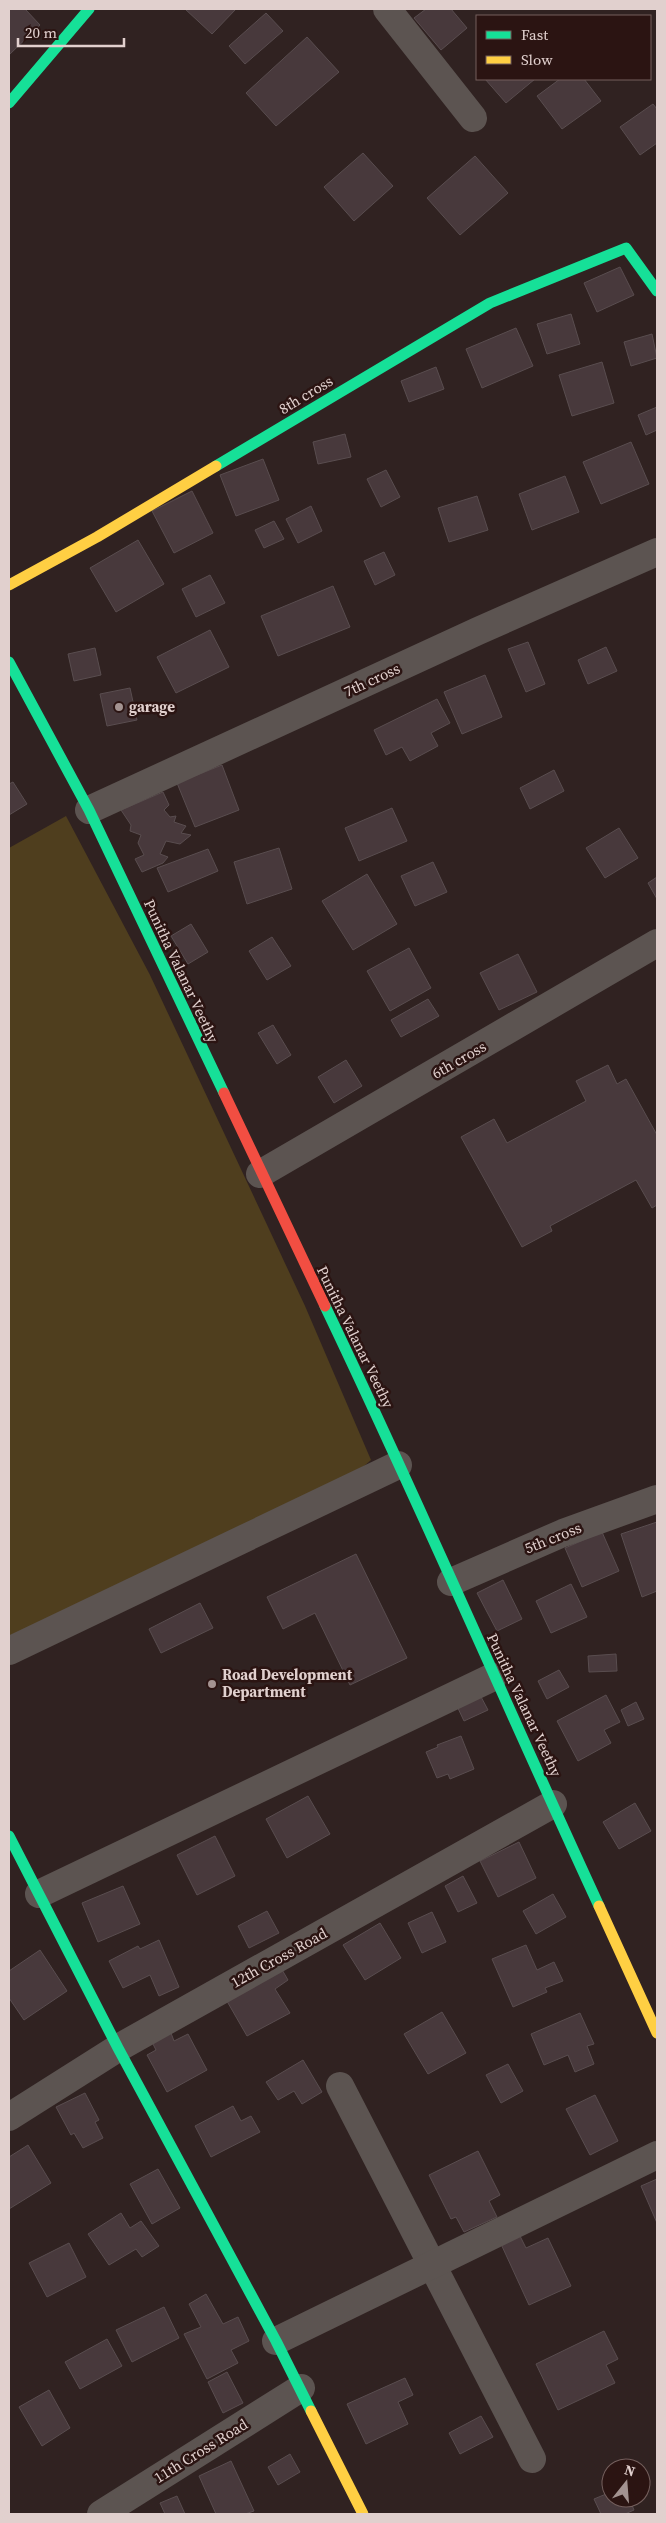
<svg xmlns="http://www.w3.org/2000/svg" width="666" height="2523" viewBox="0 0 666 2523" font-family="'Source Serif 4',serif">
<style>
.green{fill:#4f3e1e}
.building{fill:#48393c;stroke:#594d4f}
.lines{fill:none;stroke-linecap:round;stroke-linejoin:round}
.street{stroke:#5c5451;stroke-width:28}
.fast{stroke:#16e098;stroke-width:11}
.slow{stroke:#ffcf43;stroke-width:11}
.jam{stroke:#f24e42;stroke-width:11}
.poi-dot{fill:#a39391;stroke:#2b1412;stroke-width:2}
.labels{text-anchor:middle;stroke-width:5;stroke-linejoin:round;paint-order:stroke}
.street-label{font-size:15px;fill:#e1d0ce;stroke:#2b1412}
.poi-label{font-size:15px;font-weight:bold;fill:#e1d0ce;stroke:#2b1412;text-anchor:start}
</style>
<rect width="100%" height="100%" fill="#302221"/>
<polygon class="green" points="66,816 150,975 305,1306 371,1460 349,1479 9,1640 9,848"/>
<g class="building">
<polygon points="9,9 25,9 40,25 9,55"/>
<polygon points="185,9 236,9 212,34"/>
<polygon points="426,9 451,9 467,28 441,50 414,18"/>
<polygon points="266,13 283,31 245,64 229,46"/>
<polygon points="307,37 339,72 276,126 246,93"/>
<polygon points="485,79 535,79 506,103"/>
<polygon points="560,79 584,79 601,101 562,129 537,96"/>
<polygon points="653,104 657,109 657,143 640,155 620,127"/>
<polygon points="363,153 393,186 354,221 324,187"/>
<polygon points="475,156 508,193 460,235 427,198"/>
<polygon points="620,267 634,295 597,312 584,283"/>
<polygon points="571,314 580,344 547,354 537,324"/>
<polygon points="516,328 533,366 482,388 466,349"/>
<polygon points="652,334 657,358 631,366 624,342"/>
<polygon points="602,362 614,403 572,416 559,375"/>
<polygon points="436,367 444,389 409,402 401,381"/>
<polygon points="657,407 657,430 646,435 638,415"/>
<polygon points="345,434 351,457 318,464 313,442"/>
<polygon points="631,442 649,484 601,504 583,462"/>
<polygon points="263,459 279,500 236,516 220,475"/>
<polygon points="386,470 400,497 381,507 367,479"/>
<polygon points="565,476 579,512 532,530 519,494"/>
<polygon points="192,491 213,533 174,553 152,511"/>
<polygon points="477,496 488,530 449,542 438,508"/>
<polygon points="311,506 322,531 298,543 286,519"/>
<polygon points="274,521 284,539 264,548 255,530"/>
<polygon points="138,540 164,584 116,612 90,568"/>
<polygon points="384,552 395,575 375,585 364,561"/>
<polygon points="210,575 225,603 196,617 182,589"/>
<polygon points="333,586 350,627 278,656 261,616"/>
<polygon points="210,630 229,667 176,693 157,657"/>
<polygon points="528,642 545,684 526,692 508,649"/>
<polygon points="606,647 617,671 588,684 578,660"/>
<polygon points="95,648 101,675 74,681 68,654"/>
<polygon points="485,675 502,717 462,734 444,692"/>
<polygon points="130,688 137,720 107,726 100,694"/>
<polygon points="437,699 450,723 431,733 438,746 410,761 402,747 386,755 374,730"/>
<polygon points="222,765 239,810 195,827 177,783"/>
<polygon points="554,770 564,791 530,809 520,788"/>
<polygon points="13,782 27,804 9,815 9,784"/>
<polygon points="163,792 169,805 164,810 170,817 176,816 174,822 186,826 181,833 191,835 180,844 166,841 160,854 168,857 163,863 142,872 135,859 144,855 138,843 141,835 130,831 131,825 121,810"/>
<polygon points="392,808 407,841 359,861 345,828"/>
<polygon points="619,828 638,858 605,878 586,848"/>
<polygon points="279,848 292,889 247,904 234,862"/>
<polygon points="208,849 218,871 168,892 157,868"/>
<polygon points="433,862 447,892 415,906 401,876"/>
<polygon points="367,874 397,924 353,950 322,901"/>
<polygon points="657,877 657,899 648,883"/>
<polygon points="191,924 208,952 188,964 171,936"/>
<polygon points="272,937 291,966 267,980 249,951"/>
<polygon points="409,948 431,988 390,1011 367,971"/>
<polygon points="518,954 537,992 499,1010 480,973"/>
<polygon points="428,999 439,1016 401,1037 391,1020"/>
<polygon points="273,1025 291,1055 277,1064 258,1033"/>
<polygon points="346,1060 362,1086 334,1103 318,1077"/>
<polygon points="608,1065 617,1084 626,1079 657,1135 657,1205 652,1208 636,1180 550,1226 552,1231 522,1247 461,1137 494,1119 507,1143 586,1101 576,1081"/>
<polygon points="657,1522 657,1591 642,1597 621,1534"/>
<polygon points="602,1532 619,1571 582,1587 565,1548"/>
<polygon points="356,1554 407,1658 350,1685 315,1613 283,1629 267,1597"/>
<polygon points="503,1580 522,1619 497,1631 477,1593"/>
<polygon points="571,1584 587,1617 551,1633 536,1601"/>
<polygon points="200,1603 213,1628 161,1653 149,1629"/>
<polygon points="616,1654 617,1671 589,1672 588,1656"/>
<polygon points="559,1670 569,1687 547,1699 538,1681"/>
<polygon points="479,1693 488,1710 464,1721 456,1704"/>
<polygon points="606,1695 620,1722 604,1730 611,1743 578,1761 557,1721"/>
<polygon points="636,1702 644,1719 628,1726 621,1710"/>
<polygon points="461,1736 474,1769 450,1779 448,1774 437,1778 426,1752 438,1747 437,1745"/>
<polygon points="308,1796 330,1834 287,1858 266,1819"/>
<polygon points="635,1803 651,1831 619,1849 603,1822"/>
<polygon points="215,1836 235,1876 197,1895 177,1855"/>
<polygon points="519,1842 536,1878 498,1897 480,1861"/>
<polygon points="463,1876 477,1903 458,1912 445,1886"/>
<polygon points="123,1886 140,1924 98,1942 82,1903"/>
<polygon points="553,1894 566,1917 536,1934 523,1911"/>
<polygon points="267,1911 279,1933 249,1948 238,1926"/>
<polygon points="432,1912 446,1942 422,1953 408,1923"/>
<polygon points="380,1923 401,1958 365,1980 343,1945"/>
<polygon points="159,1940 179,1987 159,1996 150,1975 123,1988 109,1961 138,1946 140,1949"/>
<polygon points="526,1945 537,1970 554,1962 563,1981 545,1988 547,1992 513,2007 492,1959"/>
<polygon points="40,1950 67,1991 24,2020 9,1998 9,1971"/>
<polygon points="281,1968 288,1980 275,1989 290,2013 247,2036 224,1996"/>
<polygon points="442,2012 466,2053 428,2074 404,2034"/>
<polygon points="580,2013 594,2044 587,2046 594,2064 575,2072 568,2055 544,2065 531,2034"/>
<polygon points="171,2033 174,2041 188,2034 207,2070 167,2092 147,2055 156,2050 152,2042"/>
<polygon points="303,2060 322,2092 302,2104 294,2091 278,2100 266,2082"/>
<polygon points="508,2064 523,2091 501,2103 486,2075"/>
<polygon points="85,2093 99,2120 95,2122 103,2138 83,2148 74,2133 71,2135 56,2107"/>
<polygon points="595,2095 618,2141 590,2155 566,2109"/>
<polygon points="233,2106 241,2121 251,2116 260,2132 211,2157 195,2126"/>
<polygon points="28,2145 51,2183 9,2209 9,2157"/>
<polygon points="478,2151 500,2195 489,2201 497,2217 464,2232 456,2217 451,2219 429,2175"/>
<polygon points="158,2169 180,2208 152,2224 130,2184"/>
<polygon points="657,2179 657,2223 641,2186"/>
<polygon points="121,2213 130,2228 141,2221 159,2246 142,2257 136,2249 109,2265 88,2234"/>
<polygon points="520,2236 526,2248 548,2238 571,2286 529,2305 501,2244"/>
<polygon points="69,2243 86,2277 47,2297 29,2263"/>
<polygon points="206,2294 223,2324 238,2317 249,2341 231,2350 238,2363 207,2379 184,2334 201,2327 189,2304"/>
<polygon points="164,2307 179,2338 132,2362 116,2330"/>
<polygon points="604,2331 618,2359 606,2365 615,2383 558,2410 536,2364"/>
<polygon points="107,2339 122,2366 80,2389 65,2362"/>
<polygon points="227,2372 243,2403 223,2413 208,2382"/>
<polygon points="405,2378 413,2395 398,2402 408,2424 366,2444 347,2404"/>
<polygon points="49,2390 70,2428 42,2446 19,2407"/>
<polygon points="481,2416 493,2437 460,2454 449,2433"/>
<polygon points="290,2454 300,2472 278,2485 268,2467"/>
<polygon points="231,2461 254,2511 245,2514 216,2514 199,2476"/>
<polygon points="611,2492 611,2498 629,2498 634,2510 625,2514 601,2514 594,2499"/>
<polygon points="177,2496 185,2514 165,2514 160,2503"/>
</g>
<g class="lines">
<g class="street">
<polyline points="387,9 473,118"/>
<polyline points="89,810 478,631 657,552"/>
<polyline points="260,1174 657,943"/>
<polyline points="451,1582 563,1533 657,1499"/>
<polyline points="9,1651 398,1465"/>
<polyline points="39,1894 493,1677"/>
<polyline points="340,2086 532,2459"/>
<polyline points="9,2117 118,2048 553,1804"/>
<polyline points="276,2341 657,2155"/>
<polyline points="101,2514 301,2388"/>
</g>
<g class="fast">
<polyline points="9,103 89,9"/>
<polyline points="216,466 490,303 626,248 657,291"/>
<polyline points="9,662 89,810 224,1093"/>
<path d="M325 1306C420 1504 507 1707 599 1906"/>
<polyline points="9,1836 118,2048 276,2341 311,2411"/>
</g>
<g class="slow">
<polyline points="9,585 97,537 216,466"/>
<polyline points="599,1906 657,2033"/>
<polyline points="311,2411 363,2514"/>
</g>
<polyline class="jam" points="224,1093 325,1306"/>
</g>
<g class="poi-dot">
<circle cx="119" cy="707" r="5"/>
<circle cx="212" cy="1684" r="5"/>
</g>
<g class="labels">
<g class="street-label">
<text transform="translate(306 395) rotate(-31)" y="5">8th cross</text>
<text transform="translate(372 680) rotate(-25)" y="5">7th cross</text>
<text transform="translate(181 971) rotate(65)" y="5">Punitha Valanar Veethy</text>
<text transform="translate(459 1060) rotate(-30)" y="5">6th cross</text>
<text transform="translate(355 1337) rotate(64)" y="5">Punitha Valanar Veethy</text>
<text transform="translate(553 1538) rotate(-22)" y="5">5th cross</text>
<text transform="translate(524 1705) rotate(65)" y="5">Punitha Valanar Veethy</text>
<text transform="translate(279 1958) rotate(-29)" y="5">12th Cross Road</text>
<text transform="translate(201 2451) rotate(-32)" y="5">11th Cross Road</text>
</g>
<g class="poi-label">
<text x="129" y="712">garage</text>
<text x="222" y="1680">Road Development<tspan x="222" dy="17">Department</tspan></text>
</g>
</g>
<rect width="666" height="2523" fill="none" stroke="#e1d0ce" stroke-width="20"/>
<rect x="476" y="15" width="175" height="65" fill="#2b1412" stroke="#745f5d"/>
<rect x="486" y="31" width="25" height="8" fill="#16e098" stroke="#745f5d"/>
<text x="521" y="40" font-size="15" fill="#e1d0ce">Fast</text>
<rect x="486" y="56" width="25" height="8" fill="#ffcf43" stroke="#745f5d"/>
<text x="521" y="65" font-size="15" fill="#e1d0ce">Slow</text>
<g transform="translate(626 2483) rotate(17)"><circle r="24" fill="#2b1412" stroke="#745f5d"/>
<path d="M0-4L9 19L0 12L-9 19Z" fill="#a39391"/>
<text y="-8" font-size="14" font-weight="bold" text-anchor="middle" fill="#e1d0ce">N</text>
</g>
<path d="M18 38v8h106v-8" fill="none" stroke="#e1d0ce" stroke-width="2.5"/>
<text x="25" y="38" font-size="15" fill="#e1d0ce" stroke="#2b1412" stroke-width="4" paint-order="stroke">20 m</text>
</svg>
